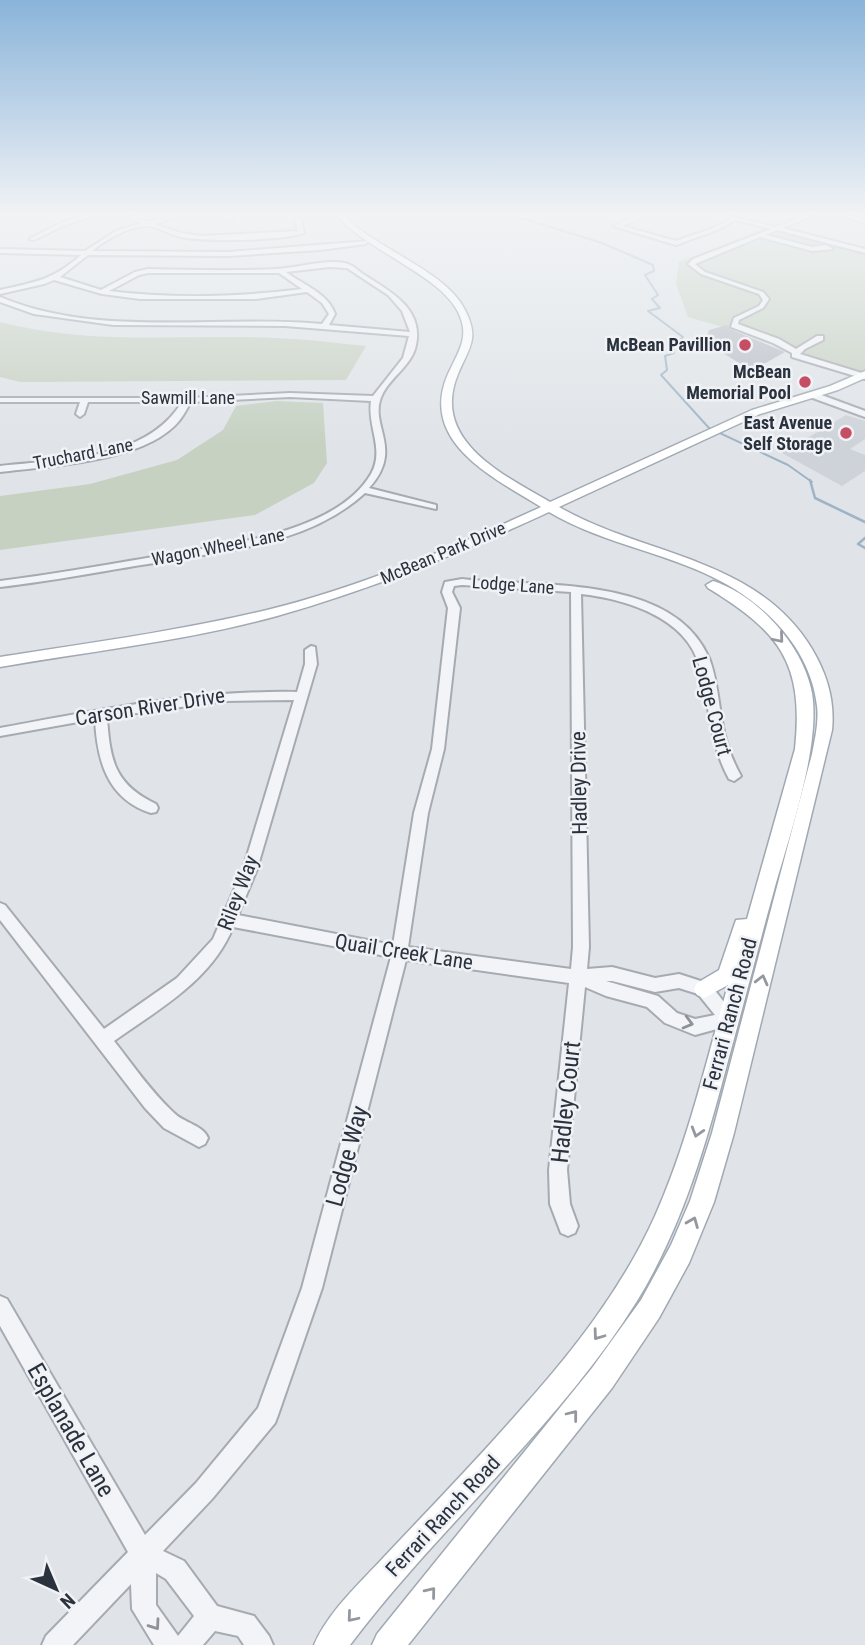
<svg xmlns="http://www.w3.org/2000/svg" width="865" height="1645" viewBox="0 0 865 1645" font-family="'Roboto Condensed',sans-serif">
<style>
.built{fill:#ced3da}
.green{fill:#c6d1c2}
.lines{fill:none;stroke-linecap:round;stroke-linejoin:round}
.stream-far1{stroke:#9db3c6;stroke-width:2}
.stream{stroke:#9db3c6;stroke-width:2.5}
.building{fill:#b8bdc5}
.minor-casing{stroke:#a6abb2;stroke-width:4}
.major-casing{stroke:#a0a9b3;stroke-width:3}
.minor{fill:#f3f4f7;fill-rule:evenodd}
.major{fill:#fff;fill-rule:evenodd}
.oneway{stroke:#94989e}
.oneway2{stroke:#8e939a}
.poi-dot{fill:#c54d64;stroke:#f0f2f6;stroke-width:2.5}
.labels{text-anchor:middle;stroke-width:5;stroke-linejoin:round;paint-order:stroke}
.far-poi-label{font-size:18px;font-weight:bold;fill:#2a323e;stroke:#f0f2f6;text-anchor:end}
.far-street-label{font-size:18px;fill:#2a323e;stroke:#f0f2f6}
.street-label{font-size:21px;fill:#2a323e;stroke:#f0f2f6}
.near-street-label{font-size:24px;fill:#2a323e;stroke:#f0f2f6}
</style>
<rect width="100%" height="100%" fill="#e0e4e8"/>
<polygon class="built" points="846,415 865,421 865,439 850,449 865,455 865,471 842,486 782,453"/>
<g class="green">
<polygon points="769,227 865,251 865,371 858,375 793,355 774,342 688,317 676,284 679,262"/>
<path d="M0 322C91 346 183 334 276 338 306 339 336 343 366 346L346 380 20 382 0 377Z"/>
<polygon points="277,401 323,403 327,463 314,483 255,515 0,550 0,496 90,484 177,460 223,430 236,406"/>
</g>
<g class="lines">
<polyline class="stream-far1" points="512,215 602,243 653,265 654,271 645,275 658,295 652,299 660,308 648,311 683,337 673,347 674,353 665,356 667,370 661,375 709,428 788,465 812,482"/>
<g class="stream">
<polyline points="810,480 815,498 865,522"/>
<polyline points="865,538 858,544 865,548"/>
</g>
</g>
<polygon class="building" points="727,325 730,329 785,352 755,369 739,363 715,348 707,336 709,330"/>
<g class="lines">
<g class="minor-casing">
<g id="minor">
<polygon points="85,215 94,215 65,225 34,240 29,239 61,223"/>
<path d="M122 215C132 215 142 222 151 221 162 220 171 215 181 215L154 224 181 233 201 236 298 231 294 215H300L304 233C284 241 204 242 181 237 170 235 156 225 145 226 126 228 107 239 92 251L229 252 368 241 366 244 320 250 229 256 88 255 60 277 101 290 135 272 148 269C191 270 233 271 276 269 299 268 323 259 345 263 353 265 357 270 363 274 389 291 424 308 416 345 412 365 392 376 383 393 366 425 406 447 369 488L436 505V509L365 493C308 545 227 550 154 563 103 571 52 581 0 587V581C49 575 98 566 147 558 212 546 334 537 371 474 385 449 367 427 371 401L290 397 191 402C187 408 184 415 179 421 145 462 50 466 0 472V466C61 459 146 461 182 402H88L84 414 80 417 76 414 80 402H0V398H188L290 393 373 396 403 358 409 336 285 326 113 325 34 314 0 302V297C101 339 216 314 322 324L329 314 322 303 307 292 256 299H140L102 294 54 280 44 284 0 294V290C36 282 53 280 81 255L0 253V249L85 251 116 231 142 223ZM329 267 347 268 388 295 402 311 410 332 329 325 335 314C328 293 303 285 286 272ZM148 273H279L302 289C239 297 172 299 109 291L139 275Z"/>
<polygon points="220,215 227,215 233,219 228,220"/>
<polygon points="639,215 647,215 622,226 676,241 713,228 731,219 725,215 776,227 806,215 814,215 783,228 865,249 865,253 777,230 766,235 812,247 826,245 833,249 812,251 760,237 695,264 705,272 763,292 769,299 763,308 739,320 738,324 779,339 796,349 817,336 823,336 823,340 805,349 800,354 865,374 865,379 792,357 792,353 773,343 731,327 734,318 759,306 763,300 759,294 701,274 688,264 693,259 771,229 736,220 717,230 676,245 613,226"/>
<polygon points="841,215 865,219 865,223 841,216"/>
<polygon points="810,393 816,393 865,411 865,417 810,397"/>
<path d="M462 579C537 588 672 573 709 658 717 678 718 700 722 721 725 741 731 758 741 776L734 781 729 779C709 743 710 704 699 665 686 617 625 599 581 594L589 947 587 969 612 967 655 978 679 974 710 984 737 1019 735 1024 695 1035 665 1023 647 1007 606 996 585 987 567 1170 570 1204 578 1226 575 1233 568 1236 561 1233 550 1204 549 1170 569 983 406 960 322 1288 278 1415 275 1423 212 1499 163 1551 184 1561 217 1606 254 1616 269 1636 273 1645H244L238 1636 215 1631 203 1645H154L132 1609 131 1584 73 1645H42L46 1636 128 1552 0 1326V1296L7 1299 145 1535 196 1483 258 1408 302 1288 391 957 233 927C212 980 159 1009 114 1041 133 1065 151 1092 174 1113 184 1123 203 1125 208 1138L205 1144 199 1147 164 1128 145 1108 0 920V903L5 905 104 1029 177 978 213 939 243 869 294 700 225 701 107 717C110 760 114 784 156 804L158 808 156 812 151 813C107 799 97 760 95 719L0 736V728C99 710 196 690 297 692L305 664V650L311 646 315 647 317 664 257 869 238 915 393 945 414 813 432 749 448 608 442 592 445 582ZM462 585 571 592 573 947 571 969 408 947 428 813 444 749 460 608 452 592 454 586ZM606 981H612L655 992 679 988 698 994 715 1015 695 1019 677 1013 658 996ZM156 1573 166 1579 194 1616 178 1636 156 1605Z"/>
</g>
</g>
<g class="major-casing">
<g id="major">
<path d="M336 215H343C376 249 446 271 465 310 480 339 469 347 458 374 430 441 504 475 550 502L752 410 830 386 865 371V378L838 390 760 414 559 507C644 556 757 557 812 649 827 674 835 701 832 730L734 1133 714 1202 689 1263 659 1318 612 1388 408 1645H372L377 1634 592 1368 641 1300 671 1245 690 1201 712 1133 812 754C815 738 819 722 817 706 810 644 759 597 704 573 653 550 598 541 549 512 458 554 374 588 277 616 187 641 92 651 0 667V657C89 643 179 631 267 610 363 586 452 548 541 507 494 478 418 442 448 374 459 350 471 336 457 310 437 274 368 251 336 215Z"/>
<path d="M713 581C758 595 804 647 812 693 821 748 788 839 773 894 758 948 744 1003 729 1057 707 1141 683 1226 637 1301 557 1429 440 1525 350 1645H314C328 1612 359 1584 383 1558 430 1508 478 1459 523 1407 574 1350 623 1287 655 1216 688 1142 706 1062 728 985L704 998 697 995 694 989 697 983 719 970 736 920 747 919 795 749C804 663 780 632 708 588L706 585Z"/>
</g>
</g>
<use href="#minor" class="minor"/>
<use href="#major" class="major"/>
</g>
<defs><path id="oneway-chevron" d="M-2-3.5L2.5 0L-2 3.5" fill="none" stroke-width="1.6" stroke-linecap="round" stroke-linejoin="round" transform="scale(1.75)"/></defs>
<g class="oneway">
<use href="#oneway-chevron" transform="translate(779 638) rotate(50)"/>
<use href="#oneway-chevron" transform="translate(762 980) rotate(-76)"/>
<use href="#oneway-chevron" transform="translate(697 1132) rotate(107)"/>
<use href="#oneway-chevron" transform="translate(693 1222) rotate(-68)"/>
<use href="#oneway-chevron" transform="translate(598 1335) rotate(126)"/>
<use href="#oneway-chevron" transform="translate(573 1415) rotate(-52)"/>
<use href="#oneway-chevron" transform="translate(431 1592) rotate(-51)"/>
<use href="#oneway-chevron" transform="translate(352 1617) rotate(130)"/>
</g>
<g class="oneway2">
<use href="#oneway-chevron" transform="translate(688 1023) rotate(15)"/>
<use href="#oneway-chevron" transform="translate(155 1625) rotate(55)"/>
</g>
<linearGradient id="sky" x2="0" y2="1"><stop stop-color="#8ab4da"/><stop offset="0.48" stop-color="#f1f3f5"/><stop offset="1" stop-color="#f1f3f5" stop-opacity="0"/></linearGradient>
<rect width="865" height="446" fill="url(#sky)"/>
<g class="poi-dot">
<circle cx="745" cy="345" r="7"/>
<circle cx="805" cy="382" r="7"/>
<circle cx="846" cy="433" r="7"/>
</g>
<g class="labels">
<g class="far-poi-label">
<text x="731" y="351">McBean Pavillion</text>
<text x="791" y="378">McBean<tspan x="791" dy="21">Memorial Pool</tspan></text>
<text x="832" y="429">East Avenue<tspan x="832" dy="21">Self Storage</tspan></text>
</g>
<g class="far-street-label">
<text x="188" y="404">Sawmill Lane</text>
<text transform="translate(83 454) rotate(-11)" y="6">Truchard Lane</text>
<text transform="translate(218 547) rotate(-11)" y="6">Wagon Wheel Lane</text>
<text transform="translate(443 553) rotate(-23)" y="6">McBean Park Drive</text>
<text transform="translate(513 585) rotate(4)" y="6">Lodge Lane</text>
</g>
<g class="street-label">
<text transform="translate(712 706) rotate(75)" y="7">Lodge Court</text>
<text transform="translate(150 707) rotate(-9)" y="7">Carson River Drive</text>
<text transform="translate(579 783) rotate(-91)" y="7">Hadley Drive</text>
<text transform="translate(238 893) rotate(-69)" y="7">Riley Way</text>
<text transform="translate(404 952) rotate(9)" y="7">Quail Creek Lane</text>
<text transform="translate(730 1014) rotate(-75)" y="7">Ferrari Ranch Road</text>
<text transform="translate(443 1516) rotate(-47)" y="7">Ferrari Ranch Road</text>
</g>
<g class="near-street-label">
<text transform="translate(566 1102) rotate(-84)" y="8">Hadley Court</text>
<text transform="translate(347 1156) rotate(-75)" y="8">Lodge Way</text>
<text transform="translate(71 1430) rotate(60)" y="8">Esplanade Lane</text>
</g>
</g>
<g transform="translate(56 1589) rotate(136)" stroke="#f0f2f6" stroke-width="5" paint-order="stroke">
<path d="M0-5L12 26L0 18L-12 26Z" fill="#2a323e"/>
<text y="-10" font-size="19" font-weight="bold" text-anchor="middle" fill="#2a323e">N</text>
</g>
</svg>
